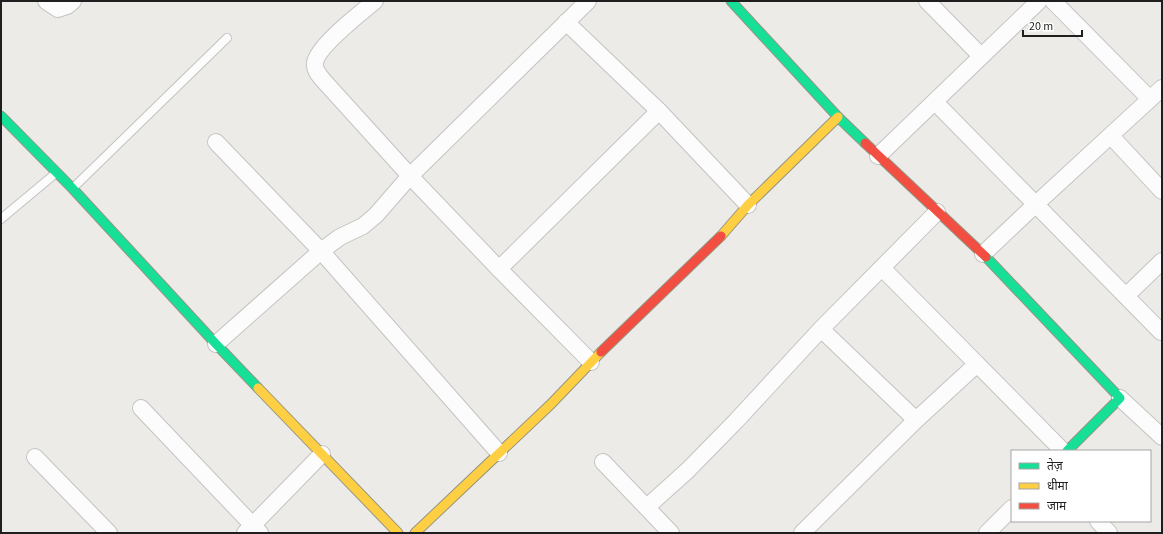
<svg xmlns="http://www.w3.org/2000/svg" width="1163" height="534" viewBox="0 0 1163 534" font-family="'Source Sans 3','Noto Sans Devanagari',sans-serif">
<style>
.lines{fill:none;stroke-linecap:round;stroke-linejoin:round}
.lane-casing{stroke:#c4c3c2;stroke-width:10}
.street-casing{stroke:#c4c3c2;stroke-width:18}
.fast-casing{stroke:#949581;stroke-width:11}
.slow-casing{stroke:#949581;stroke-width:11}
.jam-casing{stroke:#949581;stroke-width:11}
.lane{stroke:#fcfcfc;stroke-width:8}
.street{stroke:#fcfcfc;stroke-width:16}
.fast{stroke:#16e098;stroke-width:9}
.slow{stroke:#ffcf43;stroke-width:9}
.jam{stroke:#f24e42;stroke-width:9}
</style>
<rect width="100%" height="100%" fill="#edebe8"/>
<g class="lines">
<g class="lane-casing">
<g id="lane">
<polyline points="73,188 227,38"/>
<polyline points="1,219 56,173"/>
</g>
</g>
<g class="street-casing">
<g id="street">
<polyline points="46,1 58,9 67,6 73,1"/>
<path d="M375 1C361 13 317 46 315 63 314 70 319 75 323 80L410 176 499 269 591 362"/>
<polyline points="927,1 981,56"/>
<polyline points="1053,1 1150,99"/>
<polyline points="566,22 659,111 748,205"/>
<polyline points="935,102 1161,332"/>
<polyline points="1111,136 1162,191"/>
<polyline points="216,142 321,251 499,453"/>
<polyline points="878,156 1039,1"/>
<polyline points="983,254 1036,204 1162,88"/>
<polyline points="882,268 977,364"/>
<polyline points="499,269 659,111"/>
<polyline points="1126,296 1162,261"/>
<polyline points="821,329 916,420"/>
<polyline points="216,344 321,251 340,237 363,226 376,215 410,176 588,1"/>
<polyline points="1120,398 1162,437"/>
<polyline points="141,408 260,533"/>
<polyline points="35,457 109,533"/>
<polyline points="603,462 671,533"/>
<polyline points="647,507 688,470 736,421 821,329 937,212"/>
<polyline points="1098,521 1109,533"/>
<polyline points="245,533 322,454"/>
<polyline points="802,533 916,420 977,364 1063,451"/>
<polyline points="987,533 1012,508"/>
</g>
</g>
<g class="fast-casing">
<g id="fast">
<polyline points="731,1 838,117 865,143"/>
<polyline points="1,116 73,189 216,344 258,388"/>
<polyline points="986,257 1120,398 1067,451"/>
</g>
</g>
<g class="slow-casing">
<g id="slow">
<polyline points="721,236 748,205 838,117"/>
<polyline points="258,388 398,533"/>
<polyline points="415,533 551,404 601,352"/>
</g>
</g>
<g class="jam-casing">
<g id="jam">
<polyline points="865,143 986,257"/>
<polyline points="601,352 721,236"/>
</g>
</g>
<use href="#lane" class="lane"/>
<use href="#street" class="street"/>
<use href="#fast" class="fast"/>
<use href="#slow" class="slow"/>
<use href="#jam" class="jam"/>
</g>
<rect width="1163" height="534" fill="none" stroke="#1f1f1f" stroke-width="4"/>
<rect x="1011" y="450" width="140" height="72" fill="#ffffff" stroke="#a5a5a5"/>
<rect x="1019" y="463" width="20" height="6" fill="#16e098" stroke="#a5a5a5"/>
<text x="1047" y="470" font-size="12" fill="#1f1f1f">तेज़</text>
<rect x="1019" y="483" width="20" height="6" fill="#ffcf43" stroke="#a5a5a5"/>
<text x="1047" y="490" font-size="12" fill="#1f1f1f">धीमा</text>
<rect x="1019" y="503" width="20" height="6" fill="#f24e42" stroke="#a5a5a5"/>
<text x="1047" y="510" font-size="12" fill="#1f1f1f">जाम</text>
<path d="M1023 30v6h59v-6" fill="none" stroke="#1f1f1f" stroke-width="2"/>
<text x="1029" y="30" font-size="12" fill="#1f1f1f" stroke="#ffffff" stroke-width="3" paint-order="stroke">20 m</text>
</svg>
